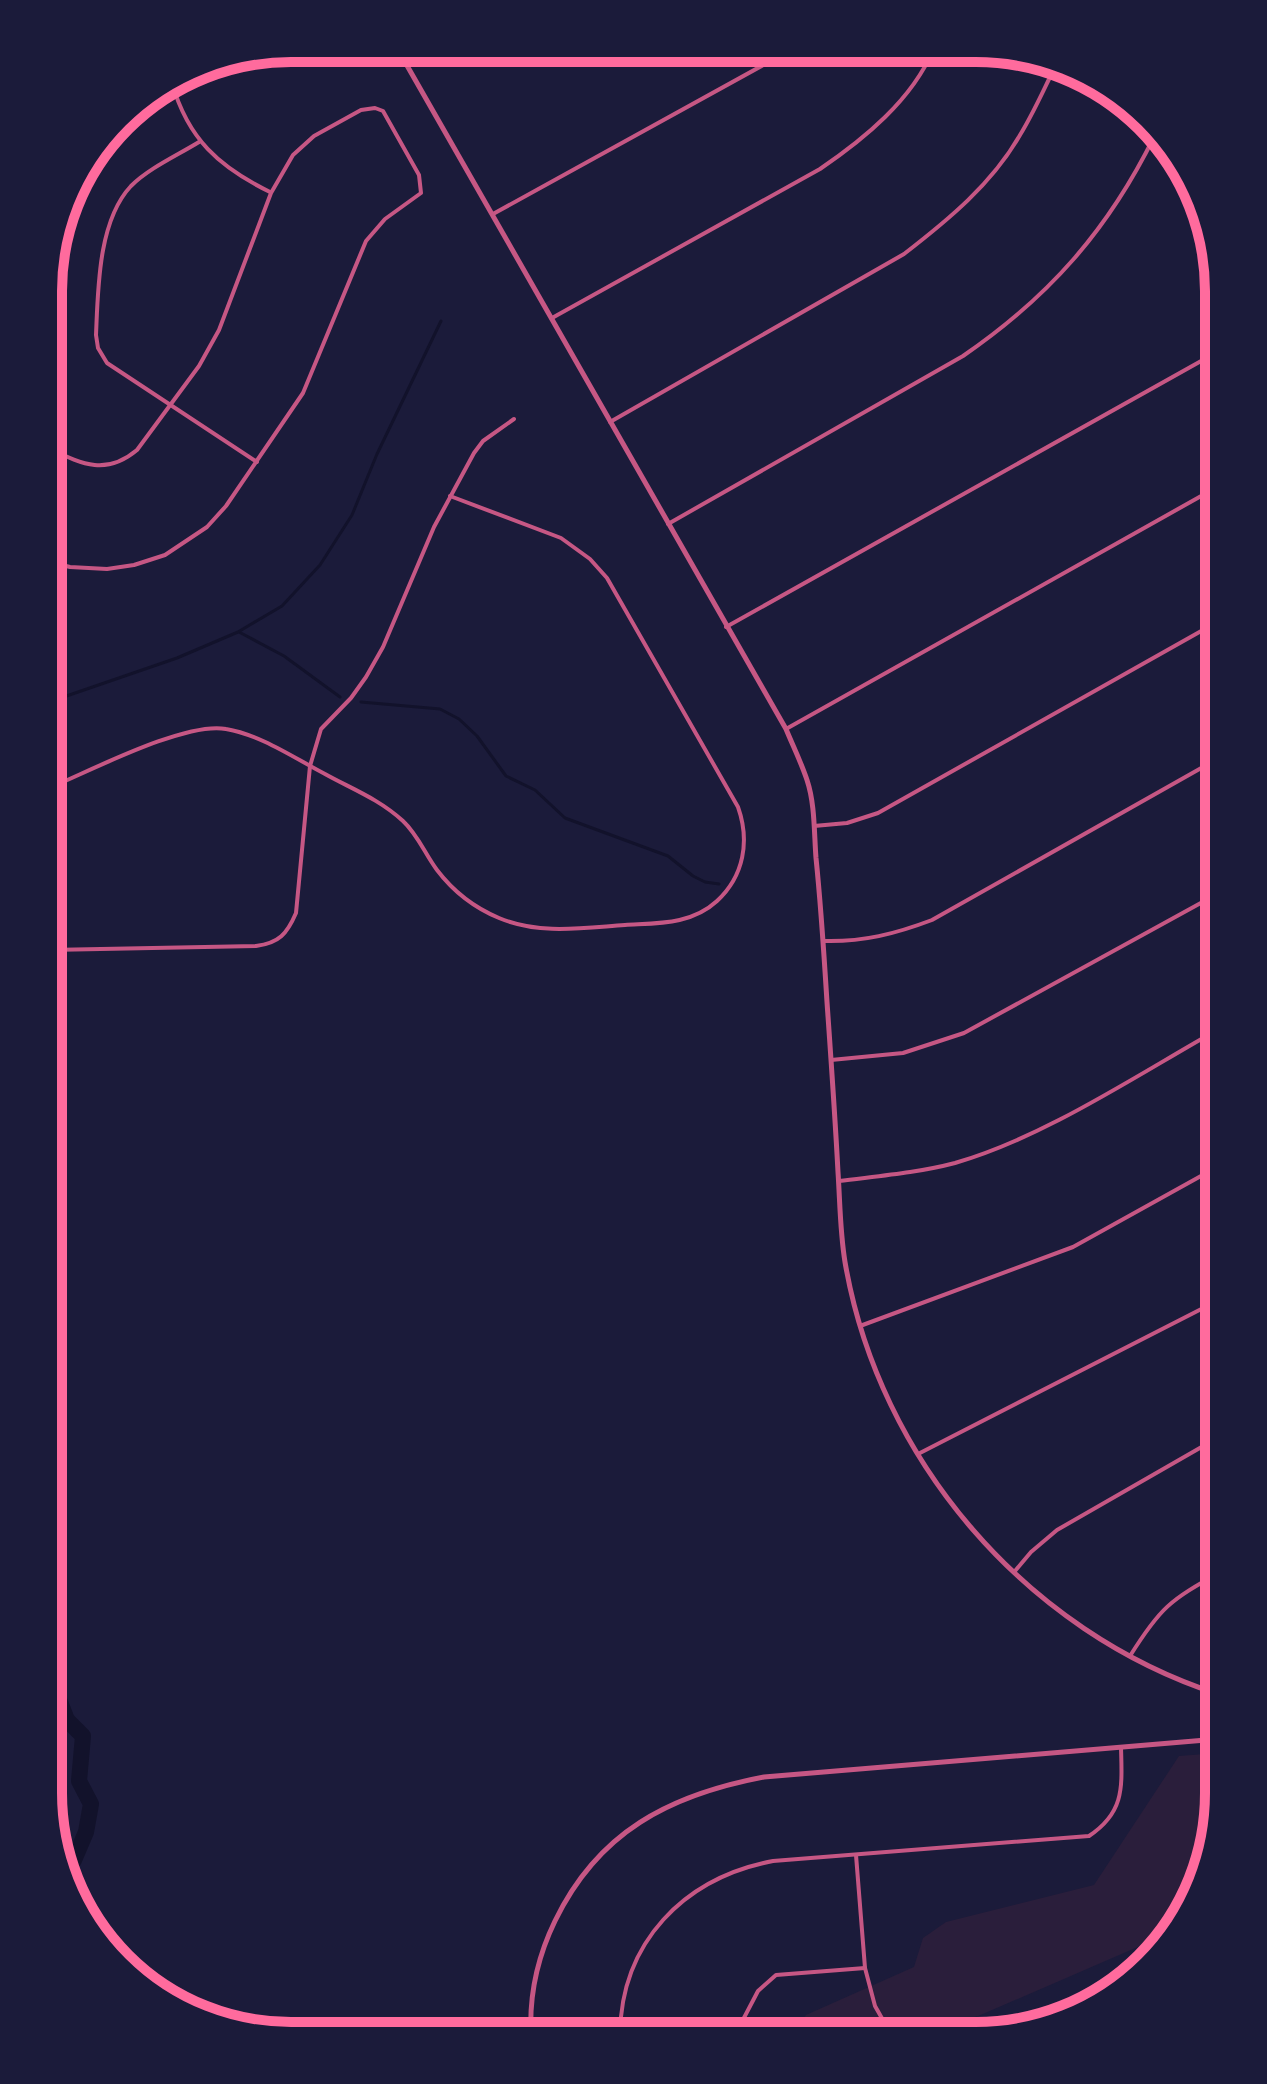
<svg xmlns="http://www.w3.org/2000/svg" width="1267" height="2084" viewBox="0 0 1267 2084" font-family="'Fira Sans Condensed',sans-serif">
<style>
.green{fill:#2a1e3b}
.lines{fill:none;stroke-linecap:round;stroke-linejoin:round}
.stream{stroke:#12122b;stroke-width:3}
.river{stroke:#12122b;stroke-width:16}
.minor{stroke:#c65784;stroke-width:4}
.tertiary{stroke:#c65784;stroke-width:5}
.rim{fill:none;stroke:#ff6b9d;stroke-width:10}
</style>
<rect width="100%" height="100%" fill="#1b1b3a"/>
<polygon class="green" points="1218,1753 1218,1810 1211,1844 1156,1939 932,2036 791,2035 806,2015 914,1967 923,1938 946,1922 1094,1885 1179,1756"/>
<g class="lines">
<g class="stream">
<polyline points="239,632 284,656 340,697"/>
<polyline points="49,702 177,658 238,632 282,606 320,565 352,515 377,454 441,321"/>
<polyline points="361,702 440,709 459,719 477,736 506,776 535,790 565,818 668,856 693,876 705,882 719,884"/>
</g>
<polyline class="river" points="48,1671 67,1720 83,1736 79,1781 91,1804 86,1832 74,1860 63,1871"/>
<g class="minor">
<path d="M172 83C188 139 219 167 270 192"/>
<path d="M199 142C178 155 149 168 131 186 98 221 98 290 96 335L98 348 107 363 257 462"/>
<polyline points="493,214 767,63 785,49"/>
<path d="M552 318 820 169C864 139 912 100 933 50"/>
<path d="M610 422 904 254C948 220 992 184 1020 135 1033 114 1043 91 1054 69"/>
<path d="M668 524 963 356C1049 297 1108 230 1154 137"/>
<path d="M50 562 70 567 107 569 134 565 165 555 207 527 226 506 303 393 366 241 385 219 421 193 419 175 383 111 375 108 361 110 314 136 293 155 271 193 219 330 199 366 137 450C106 476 82 464 50 449"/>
<polyline points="726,627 1219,351"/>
<polyline points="786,729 1219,486"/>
<path d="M49 788C90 771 186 721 226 729 261 735 294 758 325 774 352 789 379 799 403 821 418 835 425 854 437 870 453 891 475 908 499 918 540 935 582 928 625 925 657 923 691 925 717 901 744 876 750 841 738 807L607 578 590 559 561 538 450 496"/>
<polyline points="814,826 847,823 878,813 1219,621"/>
<path d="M824 941C863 942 895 934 932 920L1219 758"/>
<path d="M49 950 256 946C279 943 287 934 296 913L310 766 321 729 351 698 366 677 383 647 434 527 474 453 483 441 514 419"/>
<polyline points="831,1060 903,1053 964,1033 1219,893"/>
<path d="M839 1181C878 1176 917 1173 955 1163 1045 1137 1137 1075 1219 1029"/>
<polyline points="860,1326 1073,1247 1219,1166"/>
<polyline points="918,1454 1219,1300"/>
<polyline points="1015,1571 1031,1552 1057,1530 1219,1437"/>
<path d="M1130 1656C1160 1608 1170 1600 1219 1573"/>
<polyline points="856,1855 865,1968 875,2006 892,2036"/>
<path d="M620 2035C621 1942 684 1878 773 1861L1089 1836C1125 1812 1122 1787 1121 1747"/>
<polyline points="735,2035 758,1991 776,1975 865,1968"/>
</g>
<g class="tertiary">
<path d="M397 48 786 729C793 746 801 762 807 780 815 804 814 832 816 858 821 906 824 954 827 1002 831 1059 835 1115 838 1172 840 1202 840 1232 845 1262 879 1461 1027 1632 1218 1694"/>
<path d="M531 2035C529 1994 537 1958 555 1921 598 1832 669 1795 764 1777L1218 1739"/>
</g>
</g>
<path d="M0 0H1267V2084H0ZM291 62H976A229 229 0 0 1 1205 291V1793A229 229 0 0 1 976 2022H291A229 229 0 0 1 62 1793V291A229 229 0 0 1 291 62Z" fill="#1b1b3a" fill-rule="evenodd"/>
<path class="rim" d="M291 62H976A229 229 0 0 1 1205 291V1793A229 229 0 0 1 976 2022H291A229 229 0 0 1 62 1793V291A229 229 0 0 1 291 62Z"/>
</svg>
